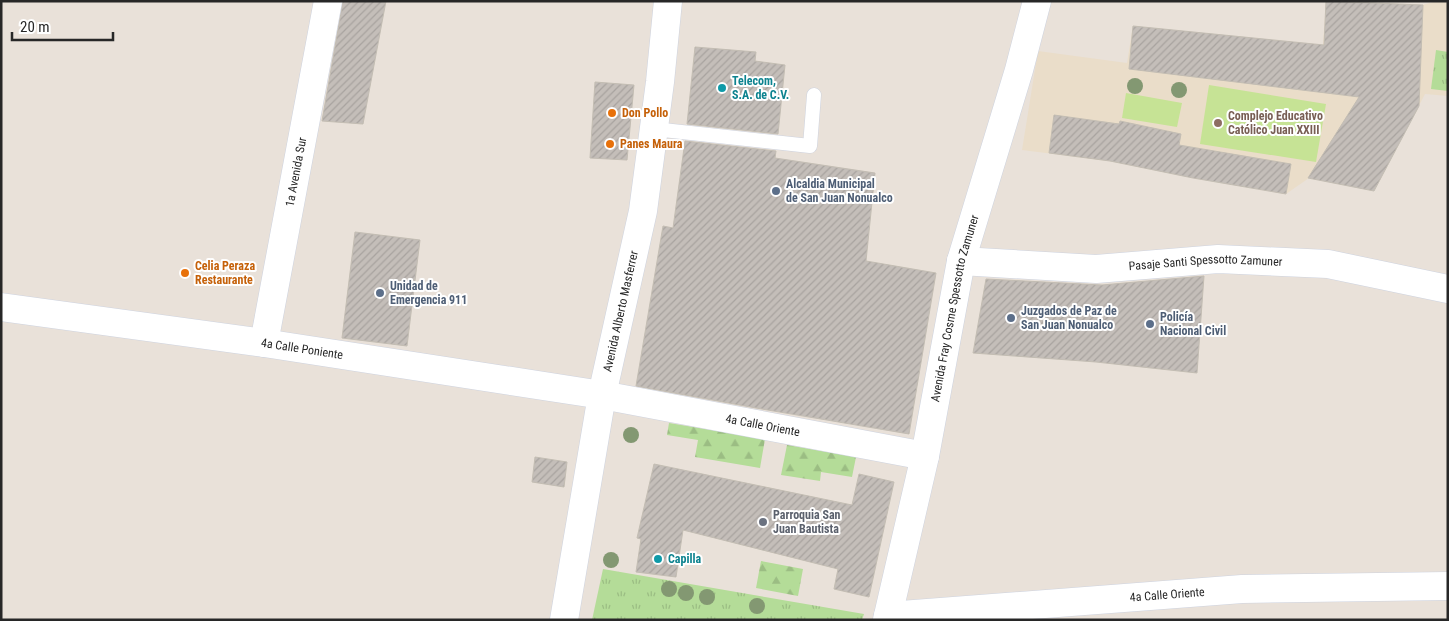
<svg xmlns="http://www.w3.org/2000/svg" width="1449" height="621" viewBox="0 0 1449 621" font-family="'Roboto Condensed',sans-serif">
<style>
.education{fill:#eaddc9}
.forest{fill:url(#forest-firs)}
.park{fill:url(#park-tufts)}
.pitch{fill:#c6e395}
.building{fill:url(#building-hatch);stroke:#c3bdb3}
.lines{fill:none;stroke-linecap:round;stroke-linejoin:round}
.service-casing{stroke:#ced3df;stroke-width:15}
.minor-casing{stroke:#ced3df;stroke-width:29}
.secondary-casing{stroke:#ced3df;stroke-width:29}
.service{stroke:#fff;stroke-width:14}
.minor{stroke:#fff;stroke-width:28}
.secondary{stroke:#fff;stroke-width:28}
.tree{fill:#839872}
.culture-dot{fill:#0f9aa8;stroke:#fff;stroke-width:2}
.food-dot{fill:#e8710a;stroke:#fff;stroke-width:2}
.education-dot{fill:#8d6e63;stroke:#fff;stroke-width:2}
.service-dot{fill:#5c6f8a;stroke:#fff;stroke-width:2}
.worship-dot{fill:#6b7280;stroke:#fff;stroke-width:2}
.labels{text-anchor:middle;stroke-width:4;stroke-linejoin:round;paint-order:stroke}
.culture-label{font-size:12px;font-weight:bold;fill:#0d838f;stroke:#fff;text-anchor:start}
.food-label{font-size:12px;font-weight:bold;fill:#c56008;stroke:#fff;text-anchor:start}
.education-label{font-size:12px;font-weight:bold;fill:#785e54;stroke:#fff;text-anchor:start}
.street-label{font-size:12px;fill:#272727;stroke:#fff}
.service-label{font-size:12px;font-weight:bold;fill:#4e5e75;stroke:#fff;text-anchor:start}
.worship-label{font-size:12px;font-weight:bold;fill:#5b616d;stroke:#fff;text-anchor:start}
</style>
<defs>
<pattern id="forest-firs" width="22" height="20" patternUnits="userSpaceOnUse" patternTransform="scale(1.25)"><rect width="22" height="20" fill="#b4dc98"/><path d="M5 1l3.5 6h-7zM16 11l3.5 6h-7z" fill="#9bbd83"/></pattern>
<pattern id="park-tufts" width="24" height="20" patternUnits="userSpaceOnUse" patternTransform="scale(1.25)"><rect width="24" height="20" fill="#b4dc98"/><path d="M3 7l-1-3M5 7V3M7 7l1-3M15 17l-1-3M17 17v-4M19 17l1-3" fill="none" stroke="#9bbd83"/></pattern>
<pattern id="building-hatch" width="6" height="6" patternUnits="userSpaceOnUse" patternTransform="scale(1.25)"><rect width="6" height="6" fill="#c4beb9"/><path d="M-1 1l2-2M0 6l6-6M5 7l2-2" fill="none" stroke="#a8a39f"/></pattern>
</defs>
<rect width="100%" height="100%" fill="#e9e1d9"/>
<polygon class="education" points="1326,1 1422,5 1437,1 1448,1 1448,96 1425,94 1374,191 1309,178 1286,194 1193,178 1109,161 1022,150 1038,51 1127,63 1133,26 1323,45"/>
<g class="forest">
<polygon points="669,423 765,439 760,468 695,457 698,440 667,435"/>
<polygon points="787,445 856,457 852,477 821,472 820,481 781,475"/>
<polygon points="761,561 803,569 798,596 756,588"/>
</g>
<g class="park">
<polygon points="1436,50 1448,52 1448,91 1431,89"/>
<polygon points="603,569 864,614 862,620 592,620"/>
</g>
<g class="pitch">
<polygon points="1209,85 1326,104 1316,162 1200,144"/>
<polygon points="1126,93 1182,103 1177,127 1122,118"/>
</g>
<g class="building">
<polygon points="343,1 386,1 363,124 322,121"/>
<polygon points="1326,1 1423,5 1419,106 1374,191 1308,178 1359,97 1129,69 1133,26 1324,45"/>
<polygon points="695,47 756,52 755,61 785,65 778,134 687,124"/>
<polygon points="595,82 634,85 627,160 590,158"/>
<polygon points="1054,115 1119,124 1120,121 1181,134 1179,145 1291,164 1286,194 1193,178 1110,161 1049,153"/>
<polygon points="685,141 776,151 775,158 875,173 866,261 936,273 909,434 756,408 636,386 663,226 673,228"/>
<polygon points="355,232 420,240 407,346 342,338"/>
<polygon points="1204,276 1197,373 1096,362 973,353 986,279 1102,285"/>
<polygon points="535,457 567,462 564,487 532,482"/>
<polygon points="654,464 852,505 859,474 894,482 869,597 834,589 838,569 683,530 676,577 636,572 641,539 637,538"/>
</g>
<g class="lines">
<g class="service-casing">
<polyline id="service" points="654,129 810,146 814,95"/>
</g>
<g class="minor-casing">
<g id="minor">
<path id="s1" d="M961 261 1096 269 1218 259 1328 264 1448 289"/>
<path id="s2" d="M1 307 264 343 602 395 925 456"/>
<path id="s3" d="M264 343 328 1"/>
<path id="s4" d="M888 616 1242 589 1448 586"/>
</g>
</g>
<g class="secondary-casing">
<g id="secondary">
<path id="s5" d="M564 620 602 395 643 211 660 82 668 1"/>
<path id="s6" d="M887 620 925 456 961 261 1019 70 1037 1"/>
</g>
</g>
<use href="#service" class="service"/>
<use href="#minor" class="minor"/>
<use href="#secondary" class="secondary"/>
</g>
<g class="tree">
<circle cx="1135" cy="86" r="8"/>
<circle cx="1179" cy="90" r="8"/>
<circle cx="631" cy="435" r="8"/>
<circle cx="611" cy="560" r="8"/>
<circle cx="669" cy="589" r="8"/>
<circle cx="686" cy="593" r="8"/>
<circle cx="707" cy="597" r="8"/>
<circle cx="757" cy="606" r="8"/>
</g>
<g class="culture-dot">
<circle cx="722" cy="88" r="5"/>
<circle cx="658" cy="559" r="5"/>
</g>
<g class="food-dot">
<circle cx="612" cy="113" r="5"/>
<circle cx="610" cy="144" r="5"/>
<circle cx="185" cy="273" r="5"/>
</g>
<circle class="education-dot" cx="1218" cy="123" r="5"/>
<g class="service-dot">
<circle cx="776" cy="191" r="5"/>
<circle cx="380" cy="293" r="5"/>
<circle cx="1011" cy="318" r="5"/>
<circle cx="1150" cy="324" r="5"/>
</g>
<circle class="worship-dot" cx="763" cy="522" r="5"/>
<g class="labels">
<g class="culture-label">
<text x="732" y="85">Telecom,<tspan x="732" dy="14">S.A. de C.V.</tspan></text>
<text x="668" y="563">Capilla</text>
</g>
<g class="food-label">
<text x="622" y="117">Don Pollo</text>
<text x="620" y="148">Panes Maura</text>
<text x="195" y="270">Celia Peraza<tspan x="195" dy="14">Restaurante</tspan></text>
</g>
<g class="education-label">
<text x="1228" y="120">Complejo Educativo<tspan x="1228" dy="14">Católico Juan XXIII</tspan></text>
</g>
<g class="street-label">
<text dy="4" stroke="none"><textPath href="#s3" startOffset="174">1a Avenida Sur</textPath></text>
<text dy="4" stroke="none"><textPath href="#s1" startOffset="245">Pasaje Santi Spessotto Zamuner</textPath></text>
<text dy="4" stroke="none"><textPath href="#s6" startOffset="319">Avenida Fray Cosme Spessotto Zamuner</textPath></text>
<text dy="4" stroke="none"><textPath href="#s5" startOffset="314">Avenida Alberto Masferrer</textPath></text>
<text dy="4" stroke="none"><textPath href="#s2" startOffset="304">4a Calle Poniente</textPath></text>
<text dy="4" stroke="none"><textPath href="#s2" startOffset="771">4a Calle Oriente</textPath></text>
<text dy="4" stroke="none"><textPath href="#s4" startOffset="280">4a Calle Oriente</textPath></text>
</g>
<g class="service-label">
<text x="786" y="188">Alcaldia Municipal<tspan x="786" dy="14">de San Juan Nonualco</tspan></text>
<text x="390" y="290">Unidad de<tspan x="390" dy="14">Emergencia 911</tspan></text>
<text x="1021" y="315">Juzgados de Paz de<tspan x="1021" dy="14">San Juan Nonualco</tspan></text>
<text x="1160" y="321">Policía<tspan x="1160" dy="14">Nacional Civil</tspan></text>
</g>
<g class="worship-label">
<text x="773" y="519">Parroquia San<tspan x="773" dy="14">Juan Bautista</tspan></text>
</g>
</g>
<rect width="1449" height="621" fill="none" stroke="#272727" stroke-width="5"/>
<path d="M12 32v8h101v-8" fill="none" stroke="#272727" stroke-width="2.5"/>
<text x="20" y="32" font-size="15" fill="#272727" stroke="#ffffff" stroke-width="4" paint-order="stroke">20 m</text>
</svg>
